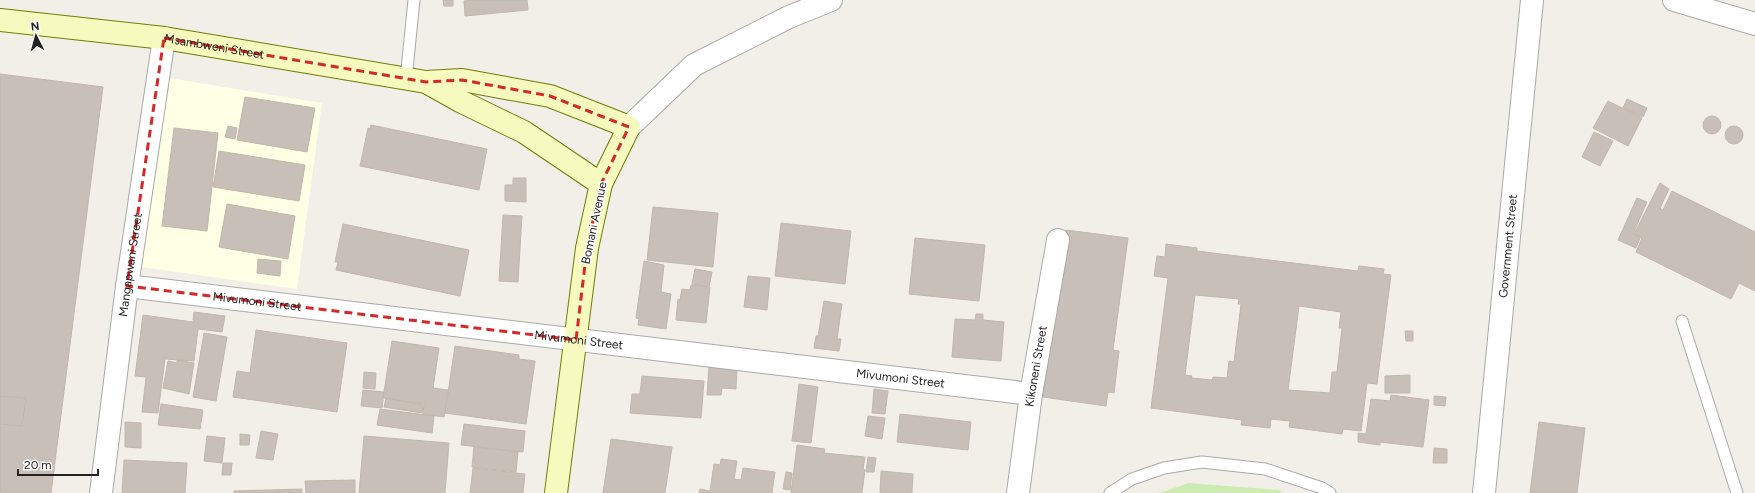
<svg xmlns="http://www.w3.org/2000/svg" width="1755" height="493" viewBox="0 0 1755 493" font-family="Figtree,sans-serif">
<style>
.education{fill:#ffffe5}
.grass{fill:#cdebb0}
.building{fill:#c7bfb8;stroke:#c4b6ab;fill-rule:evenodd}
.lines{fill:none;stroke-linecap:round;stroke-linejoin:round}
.lane-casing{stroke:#a9a9a9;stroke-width:13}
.street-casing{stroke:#a9a9a9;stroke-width:24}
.secondary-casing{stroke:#707d05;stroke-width:24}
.lane{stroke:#fff;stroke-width:11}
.street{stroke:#fff;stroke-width:22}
.secondary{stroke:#f7fabf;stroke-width:22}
.marked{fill:none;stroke:#d62828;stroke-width:3;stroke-dasharray:8 5;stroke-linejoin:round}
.labels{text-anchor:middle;stroke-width:3;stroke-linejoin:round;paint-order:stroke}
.street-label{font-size:12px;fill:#222;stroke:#fff}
</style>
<rect width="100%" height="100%" fill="#f2efe9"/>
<polygon class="education" points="163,77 322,103 297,289 142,267"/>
<polygon class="grass" points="1189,483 1279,490 1282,493 1159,493"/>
<g class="building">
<polygon points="443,0 453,0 453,6 444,6"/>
<polygon points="472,0 527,0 528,10 465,16 464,1"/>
<polygon points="0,74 103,87 51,493 0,493"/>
<polygon points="245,97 315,108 307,152 237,140"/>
<polygon points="1627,99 1647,108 1643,117 1623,108"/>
<polygon points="1608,101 1642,118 1628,146 1593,128"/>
<circle cx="1712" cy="125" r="9"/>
<polygon points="371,125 487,149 479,190 360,166 368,128 370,129"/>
<polygon points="228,126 237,128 235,139 225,137"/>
<circle cx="1734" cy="135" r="9"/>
<polygon points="174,128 218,133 207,231 162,226"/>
<polygon points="1594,132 1613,141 1600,166 1582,157"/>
<polygon points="219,151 305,165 299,201 213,187"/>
<polygon points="513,178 526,178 526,202 505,201 505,185 513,185"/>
<polygon points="1660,183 1669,189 1660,208 1663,210 1672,191 1755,232 1755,291 1739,283 1731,299 1636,252 1642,238 1634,234"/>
<polygon points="1637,198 1647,202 1633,234 1640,238 1636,248 1618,240"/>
<polygon points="227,204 295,216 288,259 219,247"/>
<polygon points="653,207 718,213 713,267 647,260"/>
<polygon points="503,215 522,216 518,282 499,281"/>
<polygon points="781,223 851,231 845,284 775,276"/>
<polygon points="343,224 469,250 460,296 336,270 338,262 335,262"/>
<polygon points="1066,230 1128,238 1113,350 1119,351 1114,393 1108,392 1106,406 1043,397"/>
<polygon points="915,238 985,245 979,301 909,294"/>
<path d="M1166 244 1197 248V251L1358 271 1359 266 1384 269 1383 274 1391 275 1377 384 1367 383 1361 431 1343 429 1342 434 1289 427 1290 421 1271 419 1270 428 1241 425 1242 420 1151 408 1168 278 1154 276 1157 256 1165 257ZM1195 295 1239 299 1238 304H1241L1234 362 1229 361 1227 378 1213 377 1212 380 1191 378 1192 376 1185 375ZM1299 306 1341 312 1339 328H1342L1337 372H1332L1330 393 1288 390Z"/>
<polygon points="258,259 281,261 280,276 257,273"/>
<polygon points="644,261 664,265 661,292 671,294 666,329 638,325 639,319 636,318"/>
<polygon points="695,269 712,272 709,287 692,284"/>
<polygon points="748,276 770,278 767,310 744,307"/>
<polygon points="691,285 710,287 706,323 676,320 678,299 680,300 682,289 690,290"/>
<polygon points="824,301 842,304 837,339 841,339 839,351 814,348 816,336 818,336"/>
<polygon points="194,312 225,316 222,332 198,329 194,361 165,359 158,413 142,412 146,377 135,376 143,315 193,322"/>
<polygon points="976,314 983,314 983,320 1004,322 1001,361 952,357 955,319 975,320"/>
<polygon points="256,330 347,343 337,412 233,397 237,371 250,373"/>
<polygon points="1405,331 1413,331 1413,341 1406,341"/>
<polygon points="204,333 227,337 216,401 193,397"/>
<polygon points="392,341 439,348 433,388 448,390 444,417 423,414 424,404 383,398"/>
<polygon points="455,346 519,355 519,359 535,361 526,424 445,413"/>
<polygon points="177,360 194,363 189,394 163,388 168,361 177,363"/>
<polygon points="709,367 737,369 736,389 722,388 721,395 707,395"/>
<polygon points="364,372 376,373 375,389 363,388"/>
<polygon points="1410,375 1410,393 1385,393 1385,376"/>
<polygon points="642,376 704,381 701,418 630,413 632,394 640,394"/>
<polygon points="799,384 818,387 811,443 792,441"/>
<polygon points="874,389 888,391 885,414 872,413"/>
<polygon points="363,390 384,392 382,408 361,406"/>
<polygon points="1391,395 1429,400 1423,447 1380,442 1380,445 1358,442 1358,433 1366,434 1371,399 1390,401"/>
<polygon points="0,396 26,398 22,426 0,424"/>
<polygon points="1434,396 1446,397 1445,406 1434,405"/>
<polygon points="386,398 423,405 422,413 384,407"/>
<polygon points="161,404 203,410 200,429 158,425"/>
<polygon points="380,409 434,416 432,433 377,425"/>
<polygon points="900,414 971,422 968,450 897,442"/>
<polygon points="868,416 885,418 882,439 865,436"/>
<polygon points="125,422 141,423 141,448 125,447"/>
<polygon points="1539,422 1585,428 1577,493 1530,493"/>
<polygon points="464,424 525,431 523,452 461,445"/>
<polygon points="261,431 278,434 273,460 256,458"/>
<polygon points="240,434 250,435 249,445 240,445"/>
<polygon points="207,436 225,438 222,463 204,461"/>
<polygon points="364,436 449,443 445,493 359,493"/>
<polygon points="611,439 672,447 665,493 603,493"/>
<polygon points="797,445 825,449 824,453 865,457 863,469 865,470 862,493 791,493"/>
<polygon points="474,447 518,452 516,472 472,467"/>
<polygon points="1434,448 1447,449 1447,463 1433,463"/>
<polygon points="868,457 876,458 874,472 866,472"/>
<polygon points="721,459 737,461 734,479 741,480 743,468 775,472 772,493 699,493 700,489 710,491 714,464 720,465"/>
<polygon points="124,460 187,463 185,493 122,493"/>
<polygon points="223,463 232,463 231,475 222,475"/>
<polygon points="473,468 525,474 523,493 470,493"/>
<polygon points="881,471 913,474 912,493 880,493"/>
<polygon points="786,472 792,473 790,490 783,489"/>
<polygon points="355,480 355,493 306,493 305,481"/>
<polygon points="302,489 302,493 234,493 234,491"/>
</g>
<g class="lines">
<g class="lane-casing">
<g id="lane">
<polyline points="406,79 414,0"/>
<polyline points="1682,321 1737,493"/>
<polyline points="1110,493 1132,479 1164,468 1202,462 1265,469 1322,488 1330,493"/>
</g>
</g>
<g class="street-casing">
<g id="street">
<polyline points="1674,0 1755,24"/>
<polyline points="629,127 694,65 789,17 831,0"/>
<path id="s1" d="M127 286 1031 394"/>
<path id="s2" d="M101 493 127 286 164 38"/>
<path id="s3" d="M1018 493 1031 394 1058 240"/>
<path id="s4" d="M1484 493 1532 0"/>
</g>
</g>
<g class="secondary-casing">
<g id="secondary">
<path id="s5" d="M0 20 164 38 426 82 462 80 550 96 629 127 601 184 587 248 556 493"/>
<polyline points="426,82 460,101 524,132 601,184"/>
</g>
</g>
<use href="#lane" class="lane"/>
<use href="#street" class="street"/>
<use href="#secondary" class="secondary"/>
</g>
<path class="marked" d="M164 38 426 82 462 80 550 96 629 127 601 184 587 248 576 340 127 286Z"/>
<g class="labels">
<g class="street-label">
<text dy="4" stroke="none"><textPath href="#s5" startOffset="216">Msambweni Street</textPath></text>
<text transform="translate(594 223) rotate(-78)" y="4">Bomani Avenue</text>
<text dy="4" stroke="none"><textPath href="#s4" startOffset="248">Government Street</textPath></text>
<text dy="4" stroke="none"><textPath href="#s2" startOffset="230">Mangapwani Street</textPath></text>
<text dy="4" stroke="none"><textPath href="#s1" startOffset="131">Mivumoni Street</textPath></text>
<text dy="4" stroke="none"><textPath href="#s1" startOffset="455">Mivumoni Street</textPath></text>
<text dy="4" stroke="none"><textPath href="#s3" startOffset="128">Kikoneni Street</textPath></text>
<text dy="4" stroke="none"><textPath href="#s1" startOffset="779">Mivumoni Street</textPath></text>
</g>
</g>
<g transform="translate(36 36) rotate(354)" stroke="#ffffff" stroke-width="3" paint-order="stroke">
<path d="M0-3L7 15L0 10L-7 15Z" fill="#222222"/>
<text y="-6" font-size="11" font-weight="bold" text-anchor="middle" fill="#222222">N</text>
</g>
<path d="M18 469v6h80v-6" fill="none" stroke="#222222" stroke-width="2"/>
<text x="24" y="469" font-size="12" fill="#222222" stroke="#ffffff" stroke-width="3" paint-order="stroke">20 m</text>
</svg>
